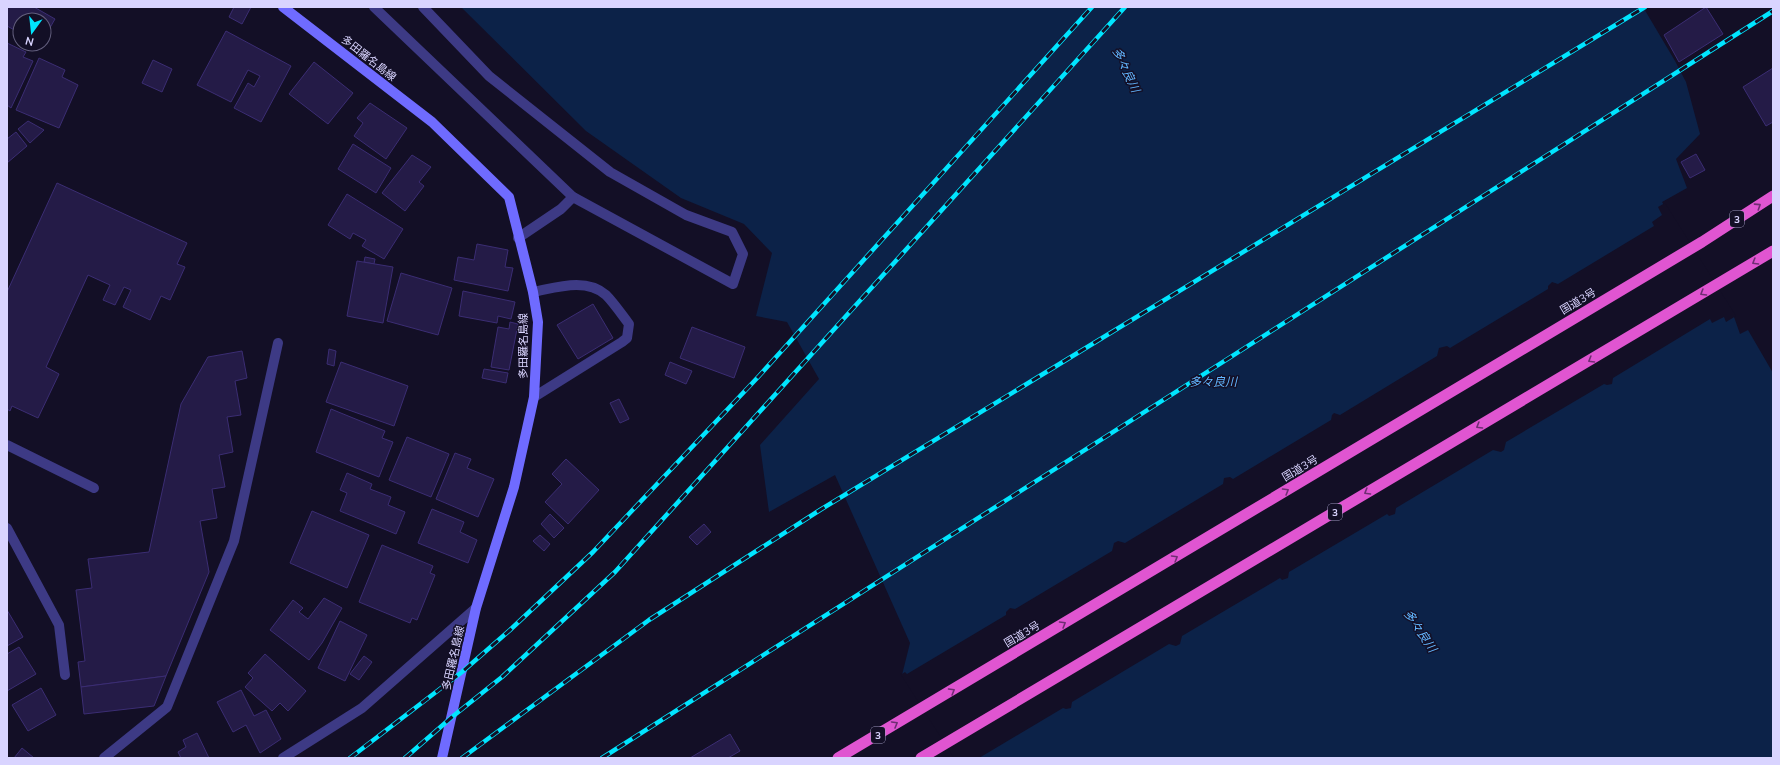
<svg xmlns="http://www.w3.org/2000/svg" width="1780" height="765" viewBox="0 0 1780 765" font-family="'Nunito Sans','Noto Sans JP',sans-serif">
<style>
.water{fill:#0c2248}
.pier{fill:#130f26}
.building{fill:#241b47;stroke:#3b2d73}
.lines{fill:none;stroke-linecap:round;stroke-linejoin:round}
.service{stroke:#3d3a85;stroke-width:10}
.pedestrian{stroke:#3d3a85;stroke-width:10}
.minor{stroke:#3d3a85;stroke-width:10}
.secondary{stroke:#6f6bff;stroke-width:10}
.trunk{stroke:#e055d1;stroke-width:11}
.rail-casing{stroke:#00e5ff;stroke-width:4.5}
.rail{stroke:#130f26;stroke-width:3;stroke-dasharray:9;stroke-linecap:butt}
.oneway{stroke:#6f2e73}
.labels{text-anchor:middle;stroke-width:3;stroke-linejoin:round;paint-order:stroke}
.shield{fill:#130f26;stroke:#9e99be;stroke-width:1}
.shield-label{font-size:10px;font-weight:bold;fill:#d9d4ff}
.street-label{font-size:11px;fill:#d9d4ff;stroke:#130f26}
.water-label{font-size:12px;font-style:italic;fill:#62b6ff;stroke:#130f26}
</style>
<rect width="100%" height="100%" fill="#130f26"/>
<polygon class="water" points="461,7 1643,7 1675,61 1686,82 1700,134 1676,159 1687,188 1662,202 1734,317 1740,334 1748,330 1773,373 1773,758 957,758 902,675 910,643 835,475 769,512 760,445 819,379 787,322 756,316 772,253 744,224 681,198 586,131"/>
<polygon class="pier" points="1665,203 1736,316 1726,322 1724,317 1712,323 1710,319 1613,378 1612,384 1607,385 1604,384 1506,442 1504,450 1501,452 1493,450 1396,508 1395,514 1389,516 1387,514 1289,572 1288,578 1282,580 1280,578 1182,636 1180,644 1176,646 1169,644 1072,702 1071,708 1066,709 1063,708 979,758 954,758 900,673 902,674 905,672 907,674 1006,615 1006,612 1010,608 1015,609 1112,551 1114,543 1118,541 1125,543 1223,484 1224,478 1230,477 1233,479 1331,420 1332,415 1334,413 1340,415 1437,356 1439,348 1447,346 1450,348 1548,289 1548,286 1552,282 1558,284 1654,226 1652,222 1662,215 1658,207"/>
<g class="building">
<polygon points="7,7 34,7 55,19 44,38 44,20 20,20 20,33 7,26"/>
<polygon points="234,7 251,7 242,24 229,17"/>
<polygon points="1706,7 1723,34 1679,62 1664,35"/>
<polygon points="226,31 291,66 261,122 234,108 248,83 254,87 260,76 248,70 231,102 197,85"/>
<polygon points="7,43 26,52 23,57 33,61 11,108 7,105"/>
<polygon points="39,58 65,70 62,77 78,85 59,128 16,110"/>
<polygon points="153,60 172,69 162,92 142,83"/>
<polygon points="314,62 353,93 328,124 289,94"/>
<polygon points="1773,68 1773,122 1766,126 1743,87"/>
<polygon points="370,103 407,128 386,159 354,136 363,123 357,118"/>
<polygon points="28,121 44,130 30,143 18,129"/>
<polygon points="16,132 27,146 7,163 7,139"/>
<polygon points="353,144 391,168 376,193 338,169"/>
<polygon points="1696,154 1705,170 1690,178 1681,162"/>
<polygon points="412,155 431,167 419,182 424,186 405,211 382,193"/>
<polygon points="57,183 187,243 177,264 185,267 170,300 161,296 150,320 123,307 131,290 124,287 115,305 103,300 110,285 88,275 46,367 59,374 38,418 12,406 10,411 7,409 7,292"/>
<polygon points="347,194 403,229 384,259 362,246 366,240 353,233 350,239 328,225"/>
<polygon points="477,244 508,250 505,267 513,268 508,291 454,280 458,257 474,260"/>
<polygon points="365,257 375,259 374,264 364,262"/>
<polygon points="357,261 393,267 383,323 347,316"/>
<polygon points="401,273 452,288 438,335 387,321"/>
<polygon points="463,291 515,302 511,319 498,316 497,323 459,316"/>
<polygon points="593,304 613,338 578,359 557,325"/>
<polygon points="510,322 518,324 509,370 491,367 498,327 509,329"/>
<polygon points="692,327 745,347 734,378 680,358"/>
<polygon points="329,349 336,351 334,366 327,364"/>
<polygon points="242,351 247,378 235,381 241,415 227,417 233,452 219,455 225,487 212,489 217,518 200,521 209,572 166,676 81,687 78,662 85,661 76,590 92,588 88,559 149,552 181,404 208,357"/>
<polygon points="341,362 408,386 394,426 326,402"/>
<polygon points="670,362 692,371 686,384 665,375"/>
<polygon points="484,369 508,373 506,383 482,378"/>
<polygon points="619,399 629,419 620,423 610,403"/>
<polygon points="331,409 385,431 382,438 393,442 379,477 316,452"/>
<polygon points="407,437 449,454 431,497 389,480"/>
<polygon points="455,453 471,459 467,468 494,479 478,517 436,499"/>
<polygon points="566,459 599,490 568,524 545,502 562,484 552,474"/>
<polygon points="347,473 372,484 370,489 391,497 388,505 405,512 396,534 340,511 347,493 340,490"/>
<polygon points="432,509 464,522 460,532 477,540 468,563 418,543"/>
<polygon points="312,511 369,535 347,588 290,563"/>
<polygon points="550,514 564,528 554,538 541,524"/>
<polygon points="704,524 711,532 697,545 689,537"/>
<polygon points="540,535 550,544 544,551 533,541"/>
<polygon points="382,545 433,566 430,573 435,575 417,620 412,618 410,623 359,602"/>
<polygon points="324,598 342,608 322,643 309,660 270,630 293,600 303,608 299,612 308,619"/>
<polygon points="7,610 23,637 7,646"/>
<polygon points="340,621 367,635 345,681 318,668"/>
<polygon points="19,647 36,674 7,691 7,654"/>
<polygon points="265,654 306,691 288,711 280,703 272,711 245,687 253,678 248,673"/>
<polygon points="364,656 372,662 359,680 350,674"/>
<polygon points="166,676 154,706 84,714 81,687"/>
<polygon points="41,688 56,715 28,731 12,705"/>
<polygon points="241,690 254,716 266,710 281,739 260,753 246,725 233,732 217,702"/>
<polygon points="197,733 209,758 181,758 178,752 186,747 183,740"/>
<polygon points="730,734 740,751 728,758 690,758"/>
<polygon points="22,748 34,758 14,758"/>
</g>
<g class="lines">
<g class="service">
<path d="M533 292C555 288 586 277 606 295 614 303 622 315 629 324L627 338 622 342 534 397"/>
<polyline points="7,445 94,488"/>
<polyline points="104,758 167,707 234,541 278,343"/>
</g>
<g class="pedestrian">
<polyline points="374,7 573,197 733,284 743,254 732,232 686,215 610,172 489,76 423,7"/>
<polyline points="518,238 561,209 573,197"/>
</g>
<g class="minor">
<polyline points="7,528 59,625 65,675"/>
<polyline points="283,758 362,708 476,608"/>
</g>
<polyline class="secondary" points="283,7 432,122 509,197 533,292 538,322 534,397 514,487 476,608 442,758"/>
<g class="trunk">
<polyline points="838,758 1702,242 1773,196"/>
<polyline points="921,758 1773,251"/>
</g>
<g class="rail-casing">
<g id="rail">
<polyline points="350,758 462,672 510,630 593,552 759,376 1092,7"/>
<polyline points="405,758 452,717 502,677 615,572 1125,7"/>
<polyline points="462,758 649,620 820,510 1645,7"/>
<polyline points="602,758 1773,11"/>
</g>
</g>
<use href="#rail" class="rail"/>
</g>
<defs><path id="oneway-chevron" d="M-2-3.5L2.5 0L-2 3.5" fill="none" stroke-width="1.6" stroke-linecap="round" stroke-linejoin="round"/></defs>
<g class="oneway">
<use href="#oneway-chevron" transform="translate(1758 206) rotate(-33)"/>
<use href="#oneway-chevron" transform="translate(1755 262) rotate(149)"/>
<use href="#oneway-chevron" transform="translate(1703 293) rotate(149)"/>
<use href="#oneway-chevron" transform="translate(1591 360) rotate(149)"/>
<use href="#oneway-chevron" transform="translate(1479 426) rotate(149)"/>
<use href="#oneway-chevron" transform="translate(1286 491) rotate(-31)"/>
<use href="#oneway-chevron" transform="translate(1367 492) rotate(149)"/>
<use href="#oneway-chevron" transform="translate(1175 558) rotate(-31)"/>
<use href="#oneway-chevron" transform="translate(1063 624) rotate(-31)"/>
<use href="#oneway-chevron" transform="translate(952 691) rotate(-31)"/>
<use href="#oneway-chevron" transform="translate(895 724) rotate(-30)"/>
</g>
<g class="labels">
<g class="shield">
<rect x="1730" y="211" width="14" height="16" rx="3"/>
<rect x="1328" y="504" width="14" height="16" rx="3"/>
<rect x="871" y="727" width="14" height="16" rx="3"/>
</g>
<g class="shield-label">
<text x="1737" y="223">3</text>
<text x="1335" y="516">3</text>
<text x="878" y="739">3</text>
</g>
<g class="street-label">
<text transform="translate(369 58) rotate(38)" y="4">多田羅名島線</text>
<text transform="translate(1578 301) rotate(-31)" y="4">国道3号</text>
<text transform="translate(523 346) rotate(-90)" y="4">多田羅名島線</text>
<text transform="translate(1300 468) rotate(-31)" y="4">国道3号</text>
<text transform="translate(1022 634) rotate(-31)" y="4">国道3号</text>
<text transform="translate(453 658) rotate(-77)" y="4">多田羅名島線</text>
</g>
<g class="water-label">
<text transform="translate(1126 70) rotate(65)" y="4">多々良川</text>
<text x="1213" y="386">多々良川</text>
<text transform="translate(1420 631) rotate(56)" y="4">多々良川</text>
</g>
</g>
<rect width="1780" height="765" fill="none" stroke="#d9d4ff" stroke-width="16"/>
<g transform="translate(32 32) rotate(195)"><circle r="19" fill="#130f26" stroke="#625e7d"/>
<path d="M0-3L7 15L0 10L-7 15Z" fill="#00e5ff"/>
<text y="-6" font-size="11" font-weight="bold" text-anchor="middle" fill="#d9d4ff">N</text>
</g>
</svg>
